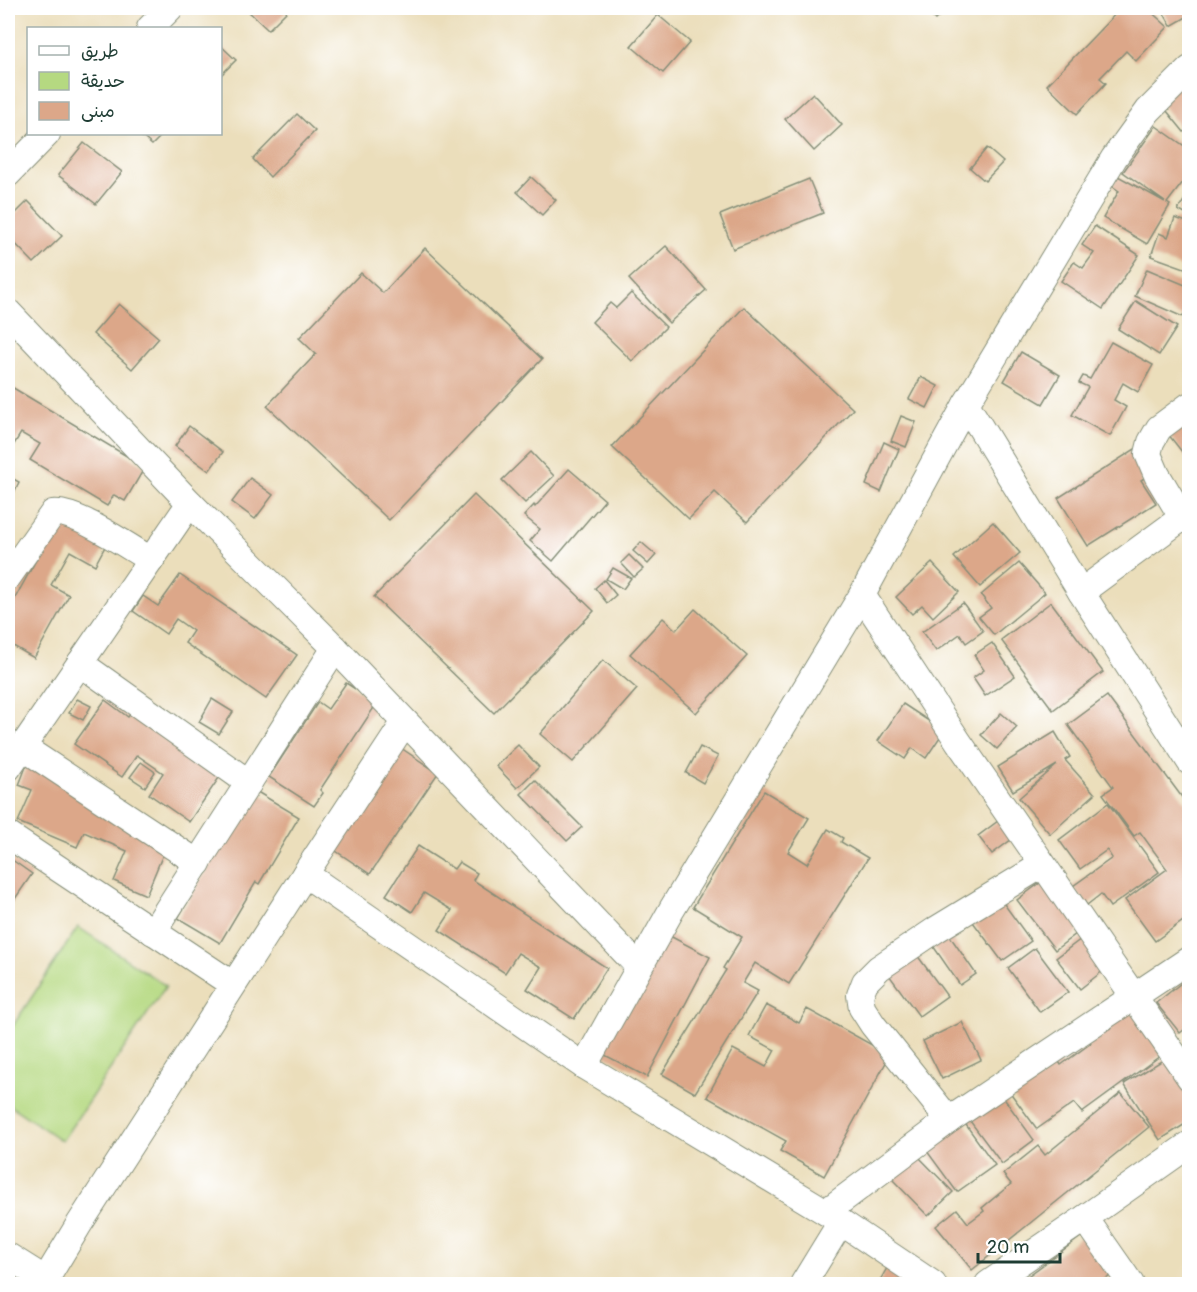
<svg xmlns="http://www.w3.org/2000/svg" width="1197" height="1292" viewBox="0 0 1197 1292" font-family="Pangolin,'Playpen Sans Arabic',sans-serif">
<style>
.green{fill:#b5d981;stroke:#6a8b5a;stroke-width:1.5}
.building{fill:#dca789}
.lines{fill:none;stroke-linecap:round;stroke-linejoin:round}
.street-casing{stroke:#858e78;stroke-width:28}
.street{stroke:#fff;stroke-width:26}
</style>
<rect width="100%" height="100%" fill="#fff"/>
<filter id="ink" filterUnits="userSpaceOnUse"><feTurbulence type="fractalNoise" baseFrequency=".0167" numOctaves="2"/><feDisplacementMap in="SourceGraphic" scale="12" xChannelSelector="R" yChannelSelector="G"/><feConvolveMatrix kernelMatrix="1 2 1 2 8 2 1 2 1" color-interpolation-filters="sRGB"/></filter>
<filter id="wash" filterUnits="userSpaceOnUse"><feTurbulence type="fractalNoise" baseFrequency=".008" numOctaves="4" result="noise"/><feDisplacementMap in="SourceGraphic" scale="24" xChannelSelector="R" yChannelSelector="G"/><feGaussianBlur stdDeviation="1.35" result="paint"/><feColorMatrix in="noise" values="0 0 0 0 0 0 0 0 0 0 0 0 0 0 0 0 0 1.4 0 .05"/><feComposite in="paint" operator="in"/></filter>
<g filter="url(#wash)">
<rect width="100%" height="100%" fill="#ebdebb"/>
<polygon class="green" points="78,927 166,986 62,1141 8,1104 8,1033"/>
<g id="blocks">
<g class="building">
<polygon points="245,8 290,8 268,30"/>
<polygon points="923,8 948,8 935,20"/>
<polygon points="1121,8 1147,8 1168,27 1136,61 1126,51 1100,78 1106,83 1077,114 1047,85"/>
<polygon points="1161,8 1190,8 1190,15 1171,26"/>
<polygon points="658,15 690,42 663,73 631,46"/>
<polygon points="220,45 236,60 220,76"/>
<polygon points="1190,75 1190,128 1184,132 1158,100"/>
<polygon points="813,93 842,125 814,151 785,119"/>
<polygon points="297,114 315,131 270,177 253,159"/>
<polygon points="1156,126 1190,150 1190,173 1167,203 1170,205 1147,244 1103,218 1119,191 1112,186 1118,176 1165,202 1123,172"/>
<polygon points="139,134 163,134 152,145"/>
<polygon points="84,143 122,172 96,204 58,175"/>
<polygon points="987,148 1003,162 985,181 970,168"/>
<polygon points="531,177 556,200 542,215 517,192"/>
<polygon points="809,179 823,213 733,249 720,215"/>
<polygon points="1190,191 1190,217 1178,210"/>
<polygon points="28,201 62,236 34,263 8,236 8,221"/>
<polygon points="1175,218 1190,223 1190,270 1151,256 1159,233 1168,237"/>
<polygon points="1095,226 1139,255 1103,309 1061,281 1074,262 1083,268 1094,253 1082,245"/>
<polygon points="666,246 706,290 669,323 629,279"/>
<polygon points="425,248 542,359 389,520 267,406 316,354 299,338 361,273 383,293"/>
<polygon points="1147,269 1190,287 1190,301 1183,317 1135,296"/>
<polygon points="631,293 666,327 632,361 592,322 610,303 616,308"/>
<polygon points="1136,301 1177,327 1159,355 1118,329"/>
<polygon points="119,304 159,338 132,369 93,334"/>
<polygon points="744,307 853,409 747,522 715,492 689,519 612,447"/>
<polygon points="1111,342 1153,365 1138,392 1123,383 1114,400 1126,407 1110,436 1072,415 1088,387 1079,383 1083,376 1090,379"/>
<polygon points="1021,352 1060,375 1043,404 1004,381"/>
<polygon points="921,377 938,386 927,408 909,399"/>
<polygon points="10,386 145,467 125,501 114,495 107,506 30,460 40,444 21,433 13,446 8,442 8,390"/>
<polygon points="1190,409 1190,462 1164,429"/>
<polygon points="901,416 916,422 906,447 891,441"/>
<polygon points="189,426 223,452 209,471 175,446"/>
<polygon points="884,442 899,449 881,492 866,485"/>
<polygon points="1135,449 1151,474 1141,480 1156,503 1088,546 1058,498"/>
<polygon points="531,452 554,476 525,503 502,480"/>
<polygon points="569,469 605,500 553,561 530,541 540,529 524,516 534,505 535,507"/>
<polygon points="8,476 19,482 8,505"/>
<polygon points="250,478 273,495 255,519 232,502"/>
<polygon points="474,495 594,611 494,713 374,597"/>
<polygon points="67,504 114,530 95,565 70,551 51,585 69,595 34,658 8,643 8,611"/>
<polygon points="993,522 1020,553 980,587 954,557"/>
<polygon points="641,542 656,555 648,564 633,551"/>
<polygon points="629,555 643,569 634,577 621,563"/>
<polygon points="932,563 959,592 933,617 922,605 912,614 896,597"/>
<polygon points="1019,563 1045,593 994,635 979,617 991,608 981,595"/>
<polygon points="613,568 631,578 623,589 606,579"/>
<polygon points="180,575 297,655 266,699 185,643 193,631 176,619 166,634 133,611 143,596 158,606"/>
<polygon points="604,580 616,595 607,603 595,588"/>
<polygon points="1051,602 1103,672 1053,710 1001,640"/>
<polygon points="963,603 983,631 966,643 960,634 936,651 922,632"/>
<polygon points="695,609 747,656 696,713 630,654 663,618 676,630"/>
<polygon points="992,643 1015,676 985,696 973,678 984,670 974,655"/>
<polygon points="603,660 637,689 573,762 540,734"/>
<polygon points="346,683 377,703 320,790 323,793 314,806 269,777 318,702 328,709"/>
<polygon points="1107,696 1190,808 1190,916 1155,941 1125,900 1167,869 1140,832 1134,836 1103,794 1113,787 1068,725"/>
<polygon points="77,699 91,706 83,720 69,713"/>
<polygon points="212,699 233,712 219,734 199,722"/>
<polygon points="105,700 128,717 133,711 223,772 189,822 149,794 163,773 137,755 122,777 74,744"/>
<polygon points="903,704 944,731 926,758 912,748 905,759 878,741"/>
<polygon points="1001,713 1017,727 997,749 981,735"/>
<polygon points="1055,732 1070,757 1065,760 1095,794 1050,834 1019,798 1057,765 1013,791 998,767"/>
<polygon points="518,745 539,767 517,788 496,766"/>
<polygon points="398,746 438,773 370,874 330,847"/>
<polygon points="700,747 718,756 703,783 686,773"/>
<polygon points="29,759 171,835 146,895 114,881 127,851 84,832 77,847 18,822 32,790 19,785"/>
<polygon points="141,762 155,772 145,787 130,777"/>
<polygon points="535,780 582,827 567,841 521,794"/>
<polygon points="254,790 299,817 259,884 256,882 220,943 178,918"/>
<polygon points="764,791 809,818 788,852 807,864 828,829 843,838 841,842 868,858 789,984 755,963 743,983 758,991 695,1093 662,1074 726,970 723,968 742,937 693,907"/>
<polygon points="1108,803 1159,872 1110,907 1101,894 1087,905 1073,886 1112,858 1107,850 1080,869 1059,840"/>
<polygon points="1002,818 1016,836 992,854 978,836"/>
<polygon points="418,846 454,869 459,862 477,873 473,880 607,968 574,1019 527,989 541,967 518,953 505,973 439,930 452,910 424,893 412,912 386,895"/>
<polygon points="8,857 32,874 8,909"/>
<polygon points="1044,880 1081,930 1055,950 1017,900"/>
<polygon points="999,897 1031,941 1002,961 970,918"/>
<polygon points="947,932 976,974 960,985 931,943"/>
<polygon points="668,935 710,957 647,1077 597,1051"/>
<polygon points="1085,936 1109,966 1080,989 1056,958"/>
<polygon points="1035,948 1068,992 1040,1012 1008,968"/>
<polygon points="917,955 947,996 919,1016 889,975"/>
<polygon points="1190,976 1190,1025 1180,1033 1156,1003"/>
<polygon points="766,1005 799,1023 807,1009 890,1055 824,1176 780,1151 786,1141 707,1097 733,1049 766,1067 775,1050 749,1036"/>
<polygon points="1130,1006 1164,1053 1082,1113 1074,1103 1037,1129 1009,1091 1058,1060 1061,1065 1091,1043 1087,1037"/>
<polygon points="962,1022 981,1060 942,1079 923,1041"/>
<polygon points="1171,1055 1190,1084 1190,1121 1160,1140 1124,1084"/>
<polygon points="1000,1093 1034,1140 1002,1164 967,1117"/>
<polygon points="1121,1093 1149,1127 972,1270 936,1226 957,1209 968,1223 984,1211 982,1208 1011,1184 1003,1174 1038,1146 1045,1155"/>
<polygon points="956,1111 995,1165 957,1192 918,1139"/>
<polygon points="917,1155 953,1192 928,1216 892,1179"/>
<polygon points="1085,1234 1114,1273 1099,1284 1017,1284"/>
<polygon points="887,1268 912,1284 878,1284"/>
</g>
</g>
</g>
<g filter="url(#ink)">
<use href="#blocks" fill-opacity="0" stroke="#858e78" stroke-width="1.5"/>
<g class="lines">
<g class="street-casing">
<g id="street">
<polyline points="150,28 170,8"/>
<polyline points="1190,69 1148,111 1114,158 966,404 1081,592 1190,762"/>
<polyline points="8,174 47,134"/>
<polyline points="8,312 190,503 335,648 639,967"/>
<polyline points="1182,517 1157,475 1148,454 1151,442 1159,428 1190,405"/>
<path d="M8 577 53 513C76 510 130 548 151 560"/>
<polyline points="1081,592 1190,512"/>
<polyline points="862,595 958,741 1190,1078"/>
<polyline points="80,663 249,783"/>
<polyline points="21,746 198,863"/>
<polyline points="8,768 190,503"/>
<polyline points="8,835 232,984"/>
<polyline points="305,874 405,722"/>
<polyline points="153,932 335,648"/>
<polyline points="584,1066 672,909 862,595 966,404"/>
<polyline points="949,1120 873,1025 862,1008 860,995 865,982 879,968 937,929 1042,865"/>
<polyline points="826,1212 949,1120 1190,959"/>
<polyline points="1085,1218 1190,1144"/>
<polyline points="8,1256 46,1280"/>
<polyline points="43,1284 78,1226 305,874 584,1066 826,1212 933,1284"/>
<polyline points="803,1284 841,1222"/>
<polyline points="988,1284 1085,1218 1131,1284"/>
</g>
</g>
<use href="#street" class="street"/>
</g>
</g>
<rect width="1197" height="1292" fill="none" stroke="#fff" stroke-width="30"/>
<rect x="27" y="27" width="195" height="108" fill="#ffffff" stroke="#a5b1ae" stroke-width="1.5"/>
<rect x="39" y="46" width="30" height="9" fill="#ffffff" stroke="#a5b1ae" stroke-width="1.5"/>
<text x="81" y="57" font-size="18" fill="#1f3d34">طريق</text>
<rect x="39" y="72" width="30" height="18" fill="#b5d981" stroke="#a5b1ae" stroke-width="1.5"/>
<text x="81" y="87" font-size="18" fill="#1f3d34">حديقة</text>
<rect x="39" y="102" width="30" height="18" fill="#dca789" stroke="#a5b1ae" stroke-width="1.5"/>
<text x="81" y="117" font-size="18" fill="#1f3d34">مبنى</text>
<path d="M978 1253v9h82v-9" fill="none" stroke="#1f3d34" stroke-width="3"/>
<text x="987" y="1253" font-size="18" fill="#1f3d34" stroke="#ffffff" stroke-width="4.5" paint-order="stroke">20 m</text>
</svg>
